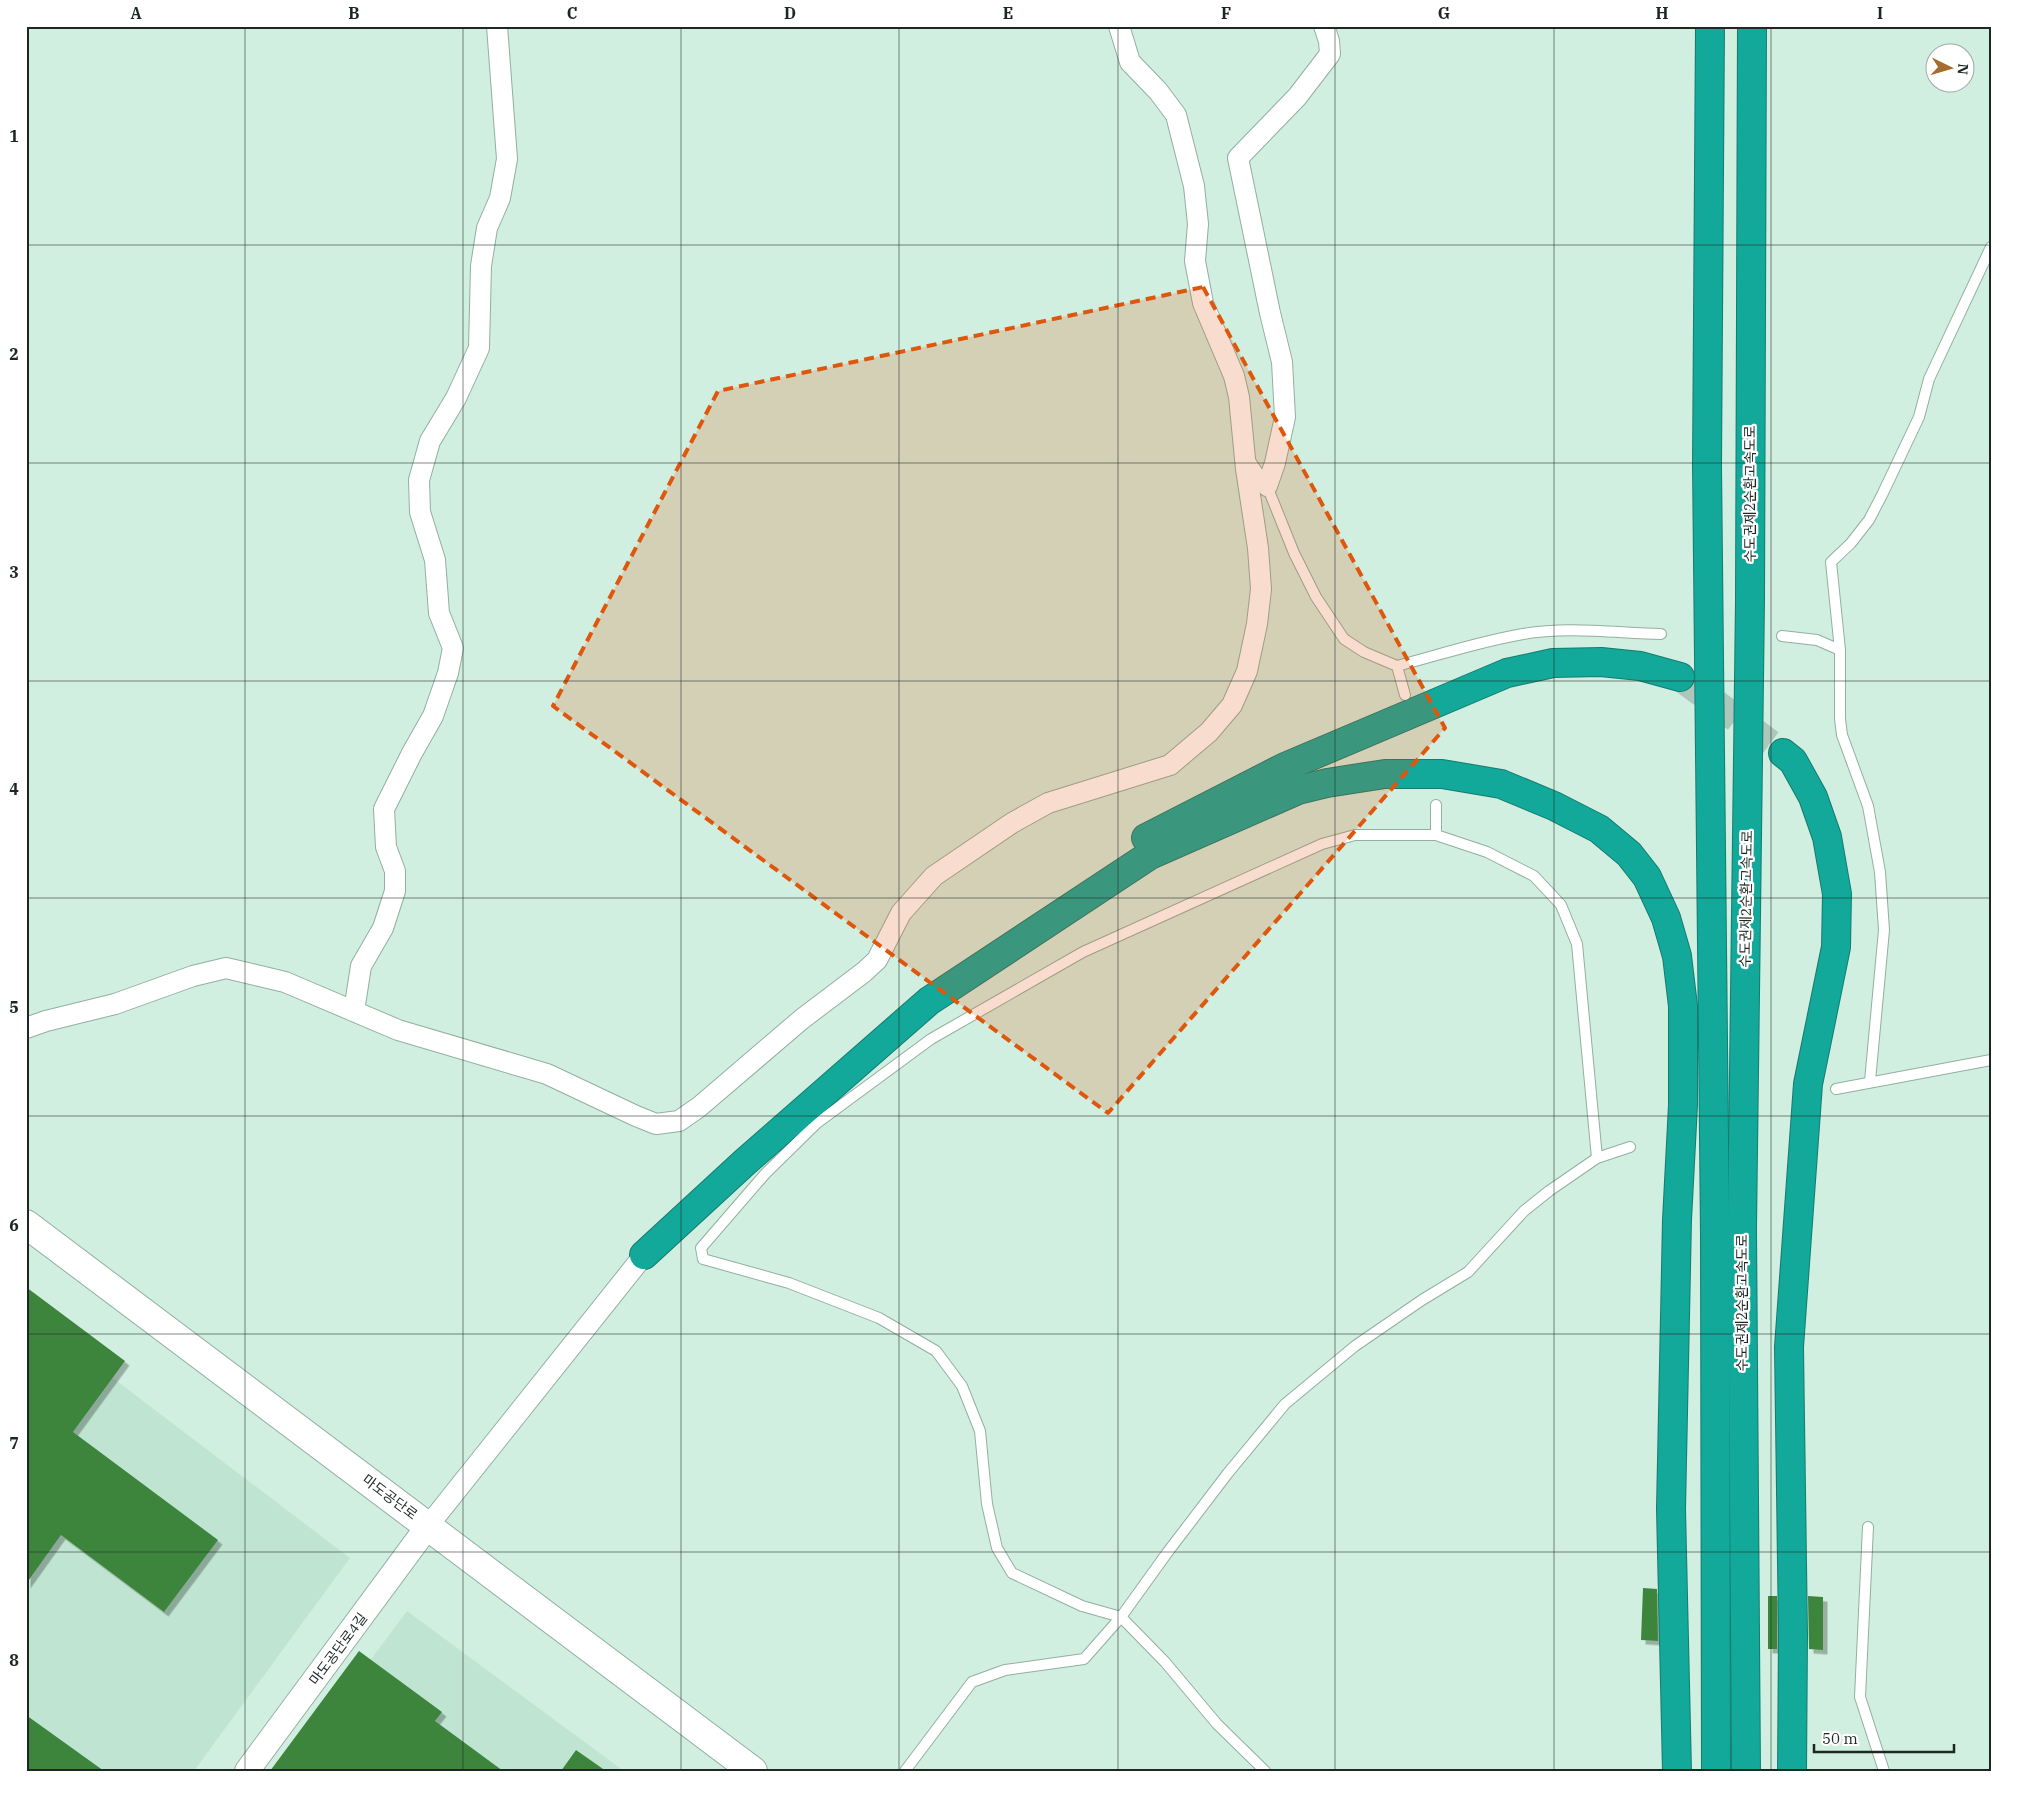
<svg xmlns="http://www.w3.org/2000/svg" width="2017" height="1797" viewBox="0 0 2017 1797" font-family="'IBM Plex Serif','Noto Sans KR',serif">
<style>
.built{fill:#bfe5d2}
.building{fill:#3e843e;filter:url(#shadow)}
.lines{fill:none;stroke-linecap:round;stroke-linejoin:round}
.motorway-tunnel{stroke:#adc7ba;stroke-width:28;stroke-dasharray:28 14;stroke-linecap:butt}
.service-casing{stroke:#92afa0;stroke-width:12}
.minor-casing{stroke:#92afa0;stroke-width:22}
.tertiary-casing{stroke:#92afa0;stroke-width:26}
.secondary-casing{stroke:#92afa0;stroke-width:30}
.motorway-casing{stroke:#167b70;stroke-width:30}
.service{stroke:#fff;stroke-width:10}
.minor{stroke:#fff;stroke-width:20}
.tertiary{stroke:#fff;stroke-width:24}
.secondary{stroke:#fff;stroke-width:28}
.motorway{stroke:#12a89a;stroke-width:28}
.marked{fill:#de570d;fill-opacity:0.2;stroke:#de570d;stroke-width:4;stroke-dasharray:10 6;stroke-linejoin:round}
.grid{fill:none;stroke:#1d2823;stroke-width:1;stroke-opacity:0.55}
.labels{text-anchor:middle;stroke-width:4.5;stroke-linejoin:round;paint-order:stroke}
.street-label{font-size:14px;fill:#1d2823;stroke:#fff}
.neatline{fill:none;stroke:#1d2823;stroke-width:2}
.grid-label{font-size:16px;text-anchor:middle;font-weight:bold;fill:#1d2823}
</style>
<defs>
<filter id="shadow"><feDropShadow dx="4.5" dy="4.5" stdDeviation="0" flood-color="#0004"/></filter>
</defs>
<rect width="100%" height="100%" fill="#d1efe0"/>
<g class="built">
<polygon points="26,1312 350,1558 194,1771 26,1771"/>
<polygon points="407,1611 624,1771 288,1771"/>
</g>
<g class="building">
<polygon points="26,1287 125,1361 73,1432 218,1540 164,1612 61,1535 26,1584"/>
<polygon points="1643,1588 1657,1589 1658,1641 1641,1640"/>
<rect x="1768" y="1596" width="9" height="53"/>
<polygon points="1808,1596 1823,1597 1823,1650 1809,1649"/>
<polygon points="359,1651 442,1712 435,1721 503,1771 270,1771"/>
<polygon points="26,1715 104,1771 26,1771"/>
<polygon points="576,1750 606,1771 561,1771"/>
</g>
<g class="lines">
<polyline class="motorway-tunnel" points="1680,677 1783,753"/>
<g class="service-casing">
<g id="service">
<polyline points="1249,459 1267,486 1294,553 1316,597 1344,639 1364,652 1397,666 1405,695"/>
<polyline points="1782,636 1817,640 1840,650"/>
<path d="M1397 666C1439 655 1481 641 1523 634 1566 626 1617 633 1661 634"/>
<polyline points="1436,835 1436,805"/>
<polyline points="1870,1081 1884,930 1880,872 1868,806 1842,735 1840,719 1840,650 1831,562 1851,543 1869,520 1882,495 1919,417 1929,379 1991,247"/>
<polyline points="1836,1089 1991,1060"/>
<polyline points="1868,1527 1860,1697 1884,1771"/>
<polyline points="905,1771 972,1682 1005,1670 1084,1659 1121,1617 1167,1553 1228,1473 1285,1404 1355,1346 1422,1300 1468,1272 1524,1211 1549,1191 1597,1158 1630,1147"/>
<polyline points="1265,1771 1217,1724 1165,1662 1121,1617 1082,1606 1012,1573 997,1548 987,1504 980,1431 962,1386 936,1351 879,1318 789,1283 703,1259 701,1248 765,1174 817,1123 931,1039 1083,952 1322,844 1355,835 1436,835 1487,852 1534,876 1561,905 1577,944 1597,1158"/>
</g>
</g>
<g class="minor-casing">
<g id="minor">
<polyline points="1267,486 1275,463 1285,417 1282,362 1270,313 1238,158 1297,97 1330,54 1329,41 1324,26"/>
<polyline points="354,1011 361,966 383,928 395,891 395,871 386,847 384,809 412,753 433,716 448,673 453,648 439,613 435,560 420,512 419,480 430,441 456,398 479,348 481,266 487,228 500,198 507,159 497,26"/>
<polyline points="26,1028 46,1021 115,1004 193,976 226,968 285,982 398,1030 547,1074 636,1116 656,1124 679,1121 699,1107 802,1019 864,972 877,960 901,913 934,876 1012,823 1048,803 1170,765 1209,732 1232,705 1247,671 1257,624 1261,589 1258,548 1246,469 1239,397 1234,376 1203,303 1195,261 1198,224 1194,186 1176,115 1158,91 1130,62 1119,26"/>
<polyline points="428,1526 644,1255"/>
</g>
</g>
<g class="tertiary-casing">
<polyline id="tertiary" points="247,1771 428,1526"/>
</g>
<g class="secondary-casing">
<polyline id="secondary" points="26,1224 753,1771"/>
</g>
<g class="motorway-casing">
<g id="motorway">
<polyline points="1710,26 1707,465 1715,1233 1716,1771"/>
<polyline points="1783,753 1793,761 1813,797 1827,837 1837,894 1836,947 1808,1084 1789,1347 1793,1635 1792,1771"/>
<polyline points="1146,838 1285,767 1507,673 1553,663 1601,662 1640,666 1680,677"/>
<polyline points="644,1255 745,1162 929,1001 1150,855 1298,790 1327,783 1385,774 1442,774 1501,784 1554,806 1599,829 1629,854 1647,877 1666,918 1677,956 1683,1006 1683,1105 1677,1220 1671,1509 1677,1771"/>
<polyline points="1746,1771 1742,1229 1750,601 1752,26"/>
</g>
</g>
<use href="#service" class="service"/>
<use href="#minor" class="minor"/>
<use href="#tertiary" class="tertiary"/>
<use href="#secondary" class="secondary"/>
<use href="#motorway" class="motorway"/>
</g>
<path class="marked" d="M1203 287 1445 728 1108 1113 553 706 718 391Z"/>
<path class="grid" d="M245 26V1771M463 26V1771M681 26V1771M899 26V1771M1118 26V1771M1335 26V1771M1554 26V1771M1771 26V1771M26 245H1991M26 463H1991M26 681H1991M26 898H1991M26 1116H1991M26 1334H1991M26 1552H1991"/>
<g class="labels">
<g class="street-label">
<text transform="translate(1750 494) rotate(-90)" y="5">수도권제2순환고속도로</text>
<text transform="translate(1746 899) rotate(-89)" y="5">수도권제2순환고속도로</text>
<text transform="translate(1742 1303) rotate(-90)" y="5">수도권제2순환고속도로</text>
<text transform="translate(390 1497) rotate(37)" y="5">마도공단로</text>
<text transform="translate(338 1649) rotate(-53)" y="5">마도공단로4길</text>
</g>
</g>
<rect width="2017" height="1797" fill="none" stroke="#ffffff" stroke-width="55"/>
<g transform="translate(1950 68) rotate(95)"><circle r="24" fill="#ffffff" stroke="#a5a9a7"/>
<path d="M0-4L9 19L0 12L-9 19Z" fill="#a76b2d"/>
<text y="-8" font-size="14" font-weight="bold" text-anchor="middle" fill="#1d2823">N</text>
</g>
<path d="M1814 1744v8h140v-8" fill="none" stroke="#1d2823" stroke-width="2.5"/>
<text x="1822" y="1744" font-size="15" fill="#1d2823" stroke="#ffffff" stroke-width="4" paint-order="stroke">50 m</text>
<rect x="28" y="28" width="1962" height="1742" class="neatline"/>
<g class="grid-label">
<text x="136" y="19">A</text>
<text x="354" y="19">B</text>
<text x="572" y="19">C</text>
<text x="790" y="19">D</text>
<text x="1008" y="19">E</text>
<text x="1226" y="19">F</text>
<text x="1444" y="19">G</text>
<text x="1662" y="19">H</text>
<text x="1880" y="19">I</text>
<text x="14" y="142">1</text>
<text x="14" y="360">2</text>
<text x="14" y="578">3</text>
<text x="14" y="795">4</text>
<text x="14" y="1013">5</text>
<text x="14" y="1231">6</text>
<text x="14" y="1449">7</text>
<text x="14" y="1666">8</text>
</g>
</svg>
